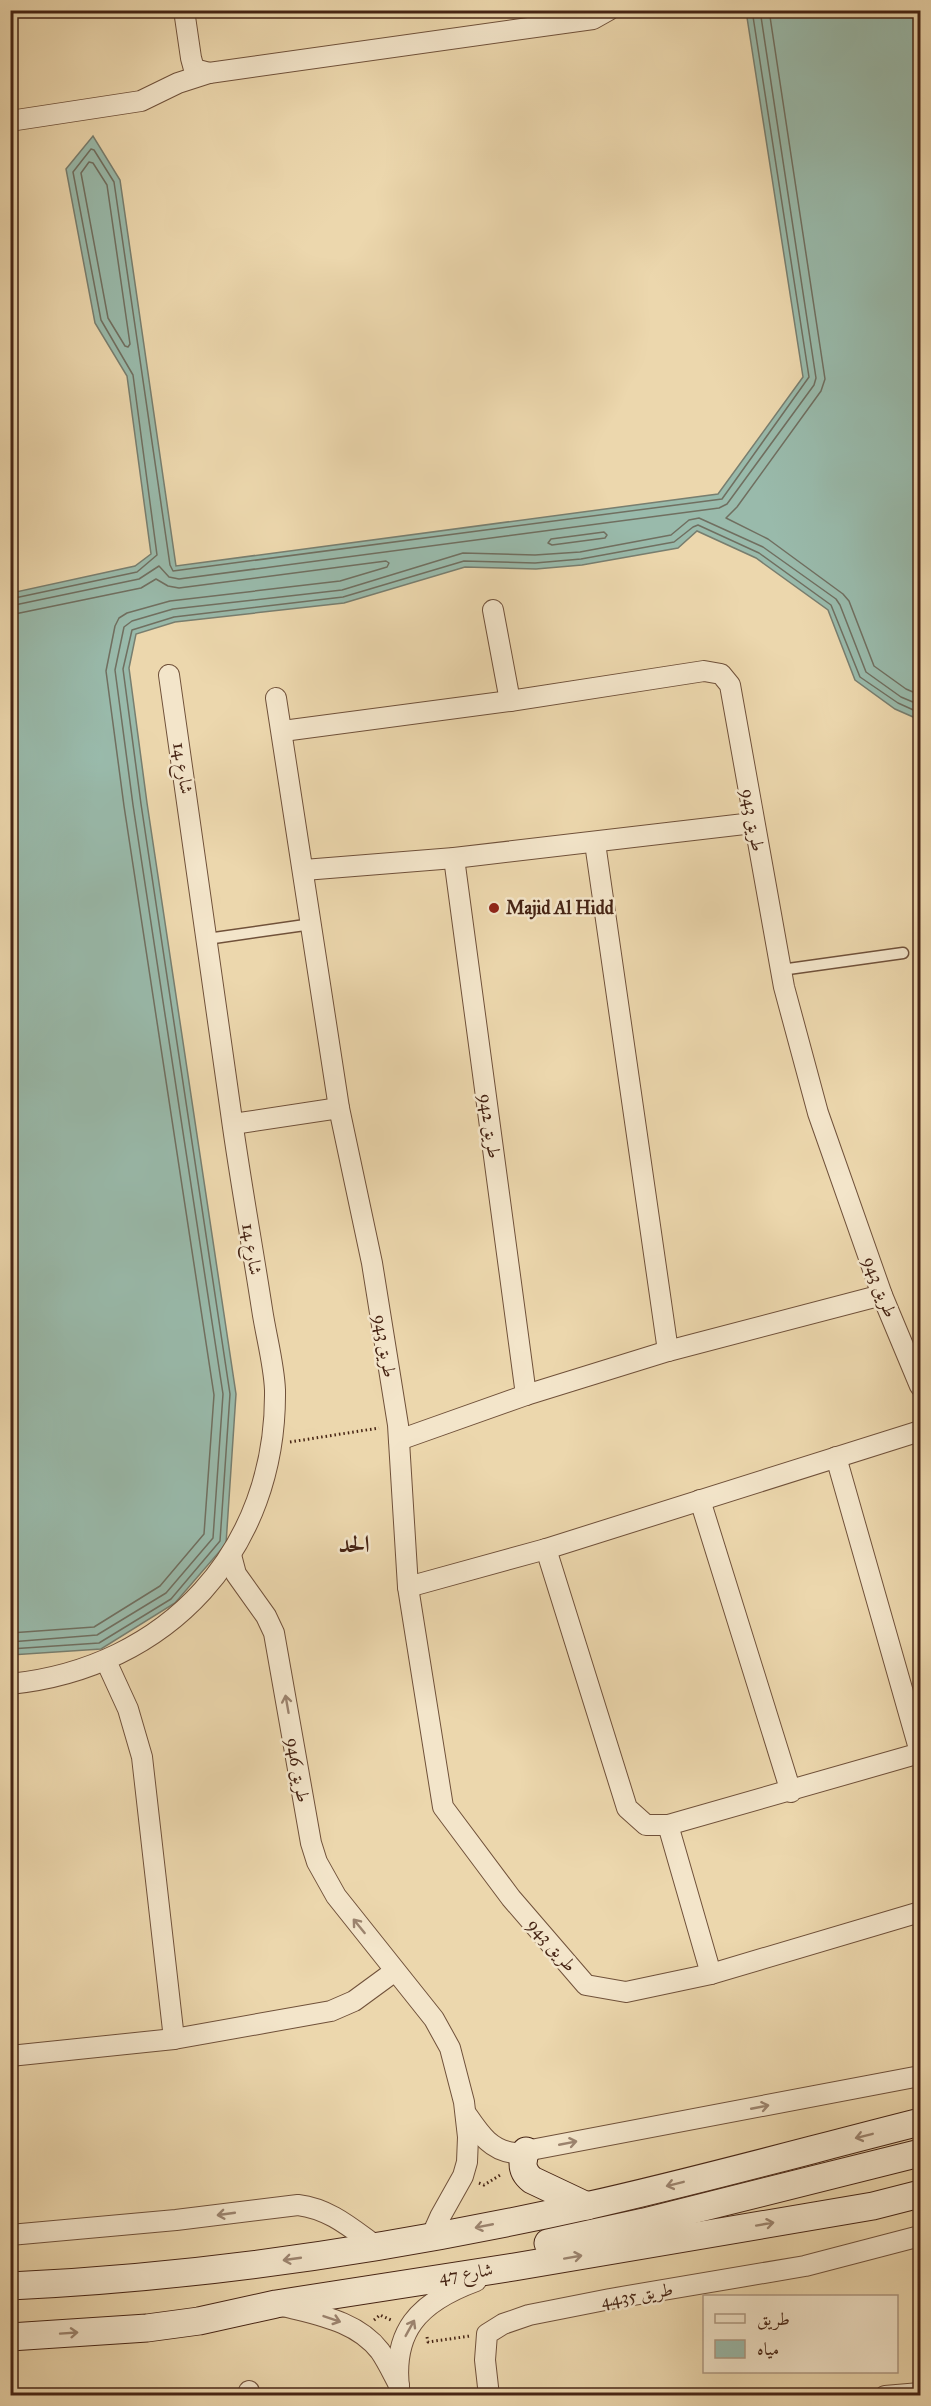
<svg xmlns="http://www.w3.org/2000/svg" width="931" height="2406" viewBox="0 0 931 2406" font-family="'IM FELL Great Primer',Amiri,serif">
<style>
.water{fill:#99baab;stroke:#787e6f;stroke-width:1.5}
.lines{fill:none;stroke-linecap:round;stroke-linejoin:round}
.shore{stroke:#706f60;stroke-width:1.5}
.lane-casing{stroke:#70513a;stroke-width:13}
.street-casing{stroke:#70513a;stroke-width:22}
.secondary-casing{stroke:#462414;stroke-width:29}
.path{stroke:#462414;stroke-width:3;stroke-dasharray:1.5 3;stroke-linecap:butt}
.lane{stroke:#f3e5ca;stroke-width:10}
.street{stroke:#f3e5ca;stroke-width:20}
.secondary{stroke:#f3e5ca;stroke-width:27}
.oneway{stroke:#9c846f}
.poi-dot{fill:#8f2418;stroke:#f3e5ca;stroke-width:2}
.labels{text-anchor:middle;stroke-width:5;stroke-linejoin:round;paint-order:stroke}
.street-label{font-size:18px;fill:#462414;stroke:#f3e5ca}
.poi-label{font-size:18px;font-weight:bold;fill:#462414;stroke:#f3e5ca;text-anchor:start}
.district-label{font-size:24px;font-weight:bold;fill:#462414;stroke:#f3e5ca}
</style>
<rect width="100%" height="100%" fill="#ecd7ad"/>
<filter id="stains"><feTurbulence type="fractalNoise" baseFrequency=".00333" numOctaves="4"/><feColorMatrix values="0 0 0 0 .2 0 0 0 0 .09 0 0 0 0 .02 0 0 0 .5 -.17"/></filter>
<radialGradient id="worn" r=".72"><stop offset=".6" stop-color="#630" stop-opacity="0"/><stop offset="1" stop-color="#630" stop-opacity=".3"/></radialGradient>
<polygon class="water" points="746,11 920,11 920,720 895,709 855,680 828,610 756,558 697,531 678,548 582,565 536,569 465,567 344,603 175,622 136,634 129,668 147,803 236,1394 226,1544 175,1603 101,1649 11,1655 11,593 135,566 151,554 127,376 95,323 66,169 93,136 120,180 176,566 718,494 803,377"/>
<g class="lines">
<g class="shore">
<polyline points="769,10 825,379 821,391 737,507 726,518 768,539 843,594 849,601 874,666 906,689 920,695"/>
<polygon points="89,162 93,163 107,185 130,344 128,347 125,346 108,318 81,173"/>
<polygon points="604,532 607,535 605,538 552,545 548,543 551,539"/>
<polyline points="10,599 137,572 157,555 133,375 101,320 73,172 91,149 94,150 114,182 170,565 173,571 722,499 809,377 752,10"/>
<polyline points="10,606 139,579 159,566 169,577 179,579 719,508 727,504 814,385 816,378 760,10"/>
<polyline points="10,615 141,588 156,579 168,586 179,588 386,561 389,563 387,567 340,581 170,601 127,613 119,618 115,626 106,671 124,806 214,1395 204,1534 160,1586 94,1627 10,1633"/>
<polyline points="10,1642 97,1635 166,1593 213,1538 223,1394 133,805 115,670 124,627 132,621 173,609 342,590 463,553 535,555 580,552 671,535 689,520 699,518 763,547 836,599 840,605 866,672 901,697 920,705"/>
<polyline points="10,1649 99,1643 171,1599 220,1541 230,1394 141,804 123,669 132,630 174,617 343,597 464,561 535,563 581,559 674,542 693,527 698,525 759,553 831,605 860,677 898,703 920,713"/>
</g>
<g class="lane-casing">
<g id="lane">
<polyline points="207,939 312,924"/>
<polyline points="781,970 903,953"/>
</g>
</g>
<g class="street-casing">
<g id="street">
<polyline points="184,10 191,58 194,69 209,73"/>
<polyline points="10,121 141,101 178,83 209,73 593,19 609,10"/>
<polyline points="493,610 510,701"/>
<polyline points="276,698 339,1108 372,1263 398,1425 408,1587 443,1807 511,1898 586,1985 626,1992 711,1974 920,1912"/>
<polyline points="283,731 510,701 704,671 721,674 730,685 784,987 818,1113 882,1295 920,1386"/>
<polyline points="595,843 668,1351"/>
<polyline points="454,858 526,1395"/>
<polyline points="304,870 454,858 753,823"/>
<polyline points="233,1124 339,1108"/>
<polyline points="399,1440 526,1395 668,1351 882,1295"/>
<polyline points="836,1457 920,1752"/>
<polyline points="700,1500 791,1792"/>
<polyline points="546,1549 627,1808 646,1825 668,1825 920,1753"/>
<polyline points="231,1555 236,1574 266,1616 274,1633 311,1843 317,1862 336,1896 434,2019 450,2048 464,2102 468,2137 467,2162 463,2176 440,2217 431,2237"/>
<polyline points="408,1587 546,1549 920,1431"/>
<polyline points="106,1661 128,1709 142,1757 174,2039"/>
<path d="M10 1684C168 1668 277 1550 275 1390 274 1364 266 1336 262 1309 252 1244 240 1179 231 1113 211 967 191 821 169 675"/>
<polyline points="668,1825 711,1974"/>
<polyline points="10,2056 174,2039 331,2011 354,2001 395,1971"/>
<path d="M467 2115C480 2134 491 2151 515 2153L920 2076"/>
<path d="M10 2235 176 2220 298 2205C330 2209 351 2228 376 2246"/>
<path d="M284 2306C318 2315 357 2321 380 2351 387 2361 393 2374 399 2385"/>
<polyline points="249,2391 250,2396"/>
<path d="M400 2396C390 2331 419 2302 476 2281"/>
<polyline points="489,2396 485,2360 487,2334 503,2324 529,2315 610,2299 805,2266 920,2236"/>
<polyline points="885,2396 920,2393"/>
</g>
</g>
<g class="secondary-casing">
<g id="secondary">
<path d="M526 2151C521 2163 522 2172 532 2180L587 2206"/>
<polyline points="548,2243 644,2222 920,2153"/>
<path d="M10 2286C204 2277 397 2248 586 2206 698 2181 809 2150 920 2122"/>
<polyline points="10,2337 147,2328 199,2321 276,2304 514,2267 873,2206 920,2194"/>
</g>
</g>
<g class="path">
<polyline points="290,1442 379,1428"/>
<polyline points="479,2183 484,2185 502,2174"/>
<polyline points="374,2320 380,2315 391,2320"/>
<polyline points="427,2337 428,2342 470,2336"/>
</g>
<use href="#lane" class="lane"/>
<use href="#street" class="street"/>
<use href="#secondary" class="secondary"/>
</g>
<defs><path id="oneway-shaft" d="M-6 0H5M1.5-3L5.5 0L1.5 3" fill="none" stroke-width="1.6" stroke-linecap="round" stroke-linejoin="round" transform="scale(1.5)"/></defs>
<g class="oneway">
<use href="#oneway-shaft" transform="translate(287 1704) rotate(-100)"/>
<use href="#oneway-shaft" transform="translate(359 1926) rotate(-129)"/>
<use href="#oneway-shaft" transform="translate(760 2107) rotate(-11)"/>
<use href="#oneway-shaft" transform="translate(864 2136) rotate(166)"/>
<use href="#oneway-shaft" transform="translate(568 2143) rotate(-11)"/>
<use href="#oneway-shaft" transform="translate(675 2184) rotate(166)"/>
<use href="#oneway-shaft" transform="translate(226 2214) rotate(172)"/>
<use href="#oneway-shaft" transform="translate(765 2224) rotate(-10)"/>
<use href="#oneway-shaft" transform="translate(484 2226) rotate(169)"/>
<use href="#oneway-shaft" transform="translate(573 2257) rotate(-10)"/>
<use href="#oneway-shaft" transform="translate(292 2259) rotate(172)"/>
<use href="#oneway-shaft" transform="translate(332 2319) rotate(19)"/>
<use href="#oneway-shaft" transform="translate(410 2328) rotate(-61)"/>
<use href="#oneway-shaft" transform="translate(69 2333) rotate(-4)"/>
</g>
<circle class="poi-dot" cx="494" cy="908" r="6"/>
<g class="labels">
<g class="street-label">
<text transform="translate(183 768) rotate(81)" y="6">شارع 14</text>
<text transform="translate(753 820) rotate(80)" y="6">طريق 943</text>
<text transform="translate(490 1126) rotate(82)" y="6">طريق 942</text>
<text transform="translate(252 1249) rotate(81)" y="6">شارع 14</text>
<text transform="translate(880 1287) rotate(69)" y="6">طريق 943</text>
<text transform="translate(385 1346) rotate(81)" y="6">طريق 943</text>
<text transform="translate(298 1770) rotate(80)" y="6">طريق 946</text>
<text transform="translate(552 1945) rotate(49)" y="6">طريق 943</text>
<text transform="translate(466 2273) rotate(-8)" y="6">شارع 47</text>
<text transform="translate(637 2295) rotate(-10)" y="6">طريق 4435</text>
</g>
<g class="poi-label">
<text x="506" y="914">Majid Al Hidd</text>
</g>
<g class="district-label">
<text x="354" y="1552">الحد</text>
</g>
</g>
<rect width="931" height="2406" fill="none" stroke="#ecd7ad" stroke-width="36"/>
<rect x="12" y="12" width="907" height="2382" fill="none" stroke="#462414" stroke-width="3"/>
<rect x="18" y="18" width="895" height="2370" fill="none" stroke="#462414" stroke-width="1.5"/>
<rect x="703" y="2295" width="195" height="78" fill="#f3e5ca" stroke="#ae9881" stroke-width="1.5"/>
<rect x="715" y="2314" width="30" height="9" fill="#f3e5ca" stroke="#ae9881" stroke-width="1.5"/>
<text x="757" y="2325" font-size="18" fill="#462414">طريق</text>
<rect x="715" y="2340" width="30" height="18" fill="#99baab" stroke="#ae9881" stroke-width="1.5"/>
<text x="757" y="2355" font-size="18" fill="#462414">مياه</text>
<rect width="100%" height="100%" filter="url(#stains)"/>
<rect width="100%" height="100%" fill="url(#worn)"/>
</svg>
